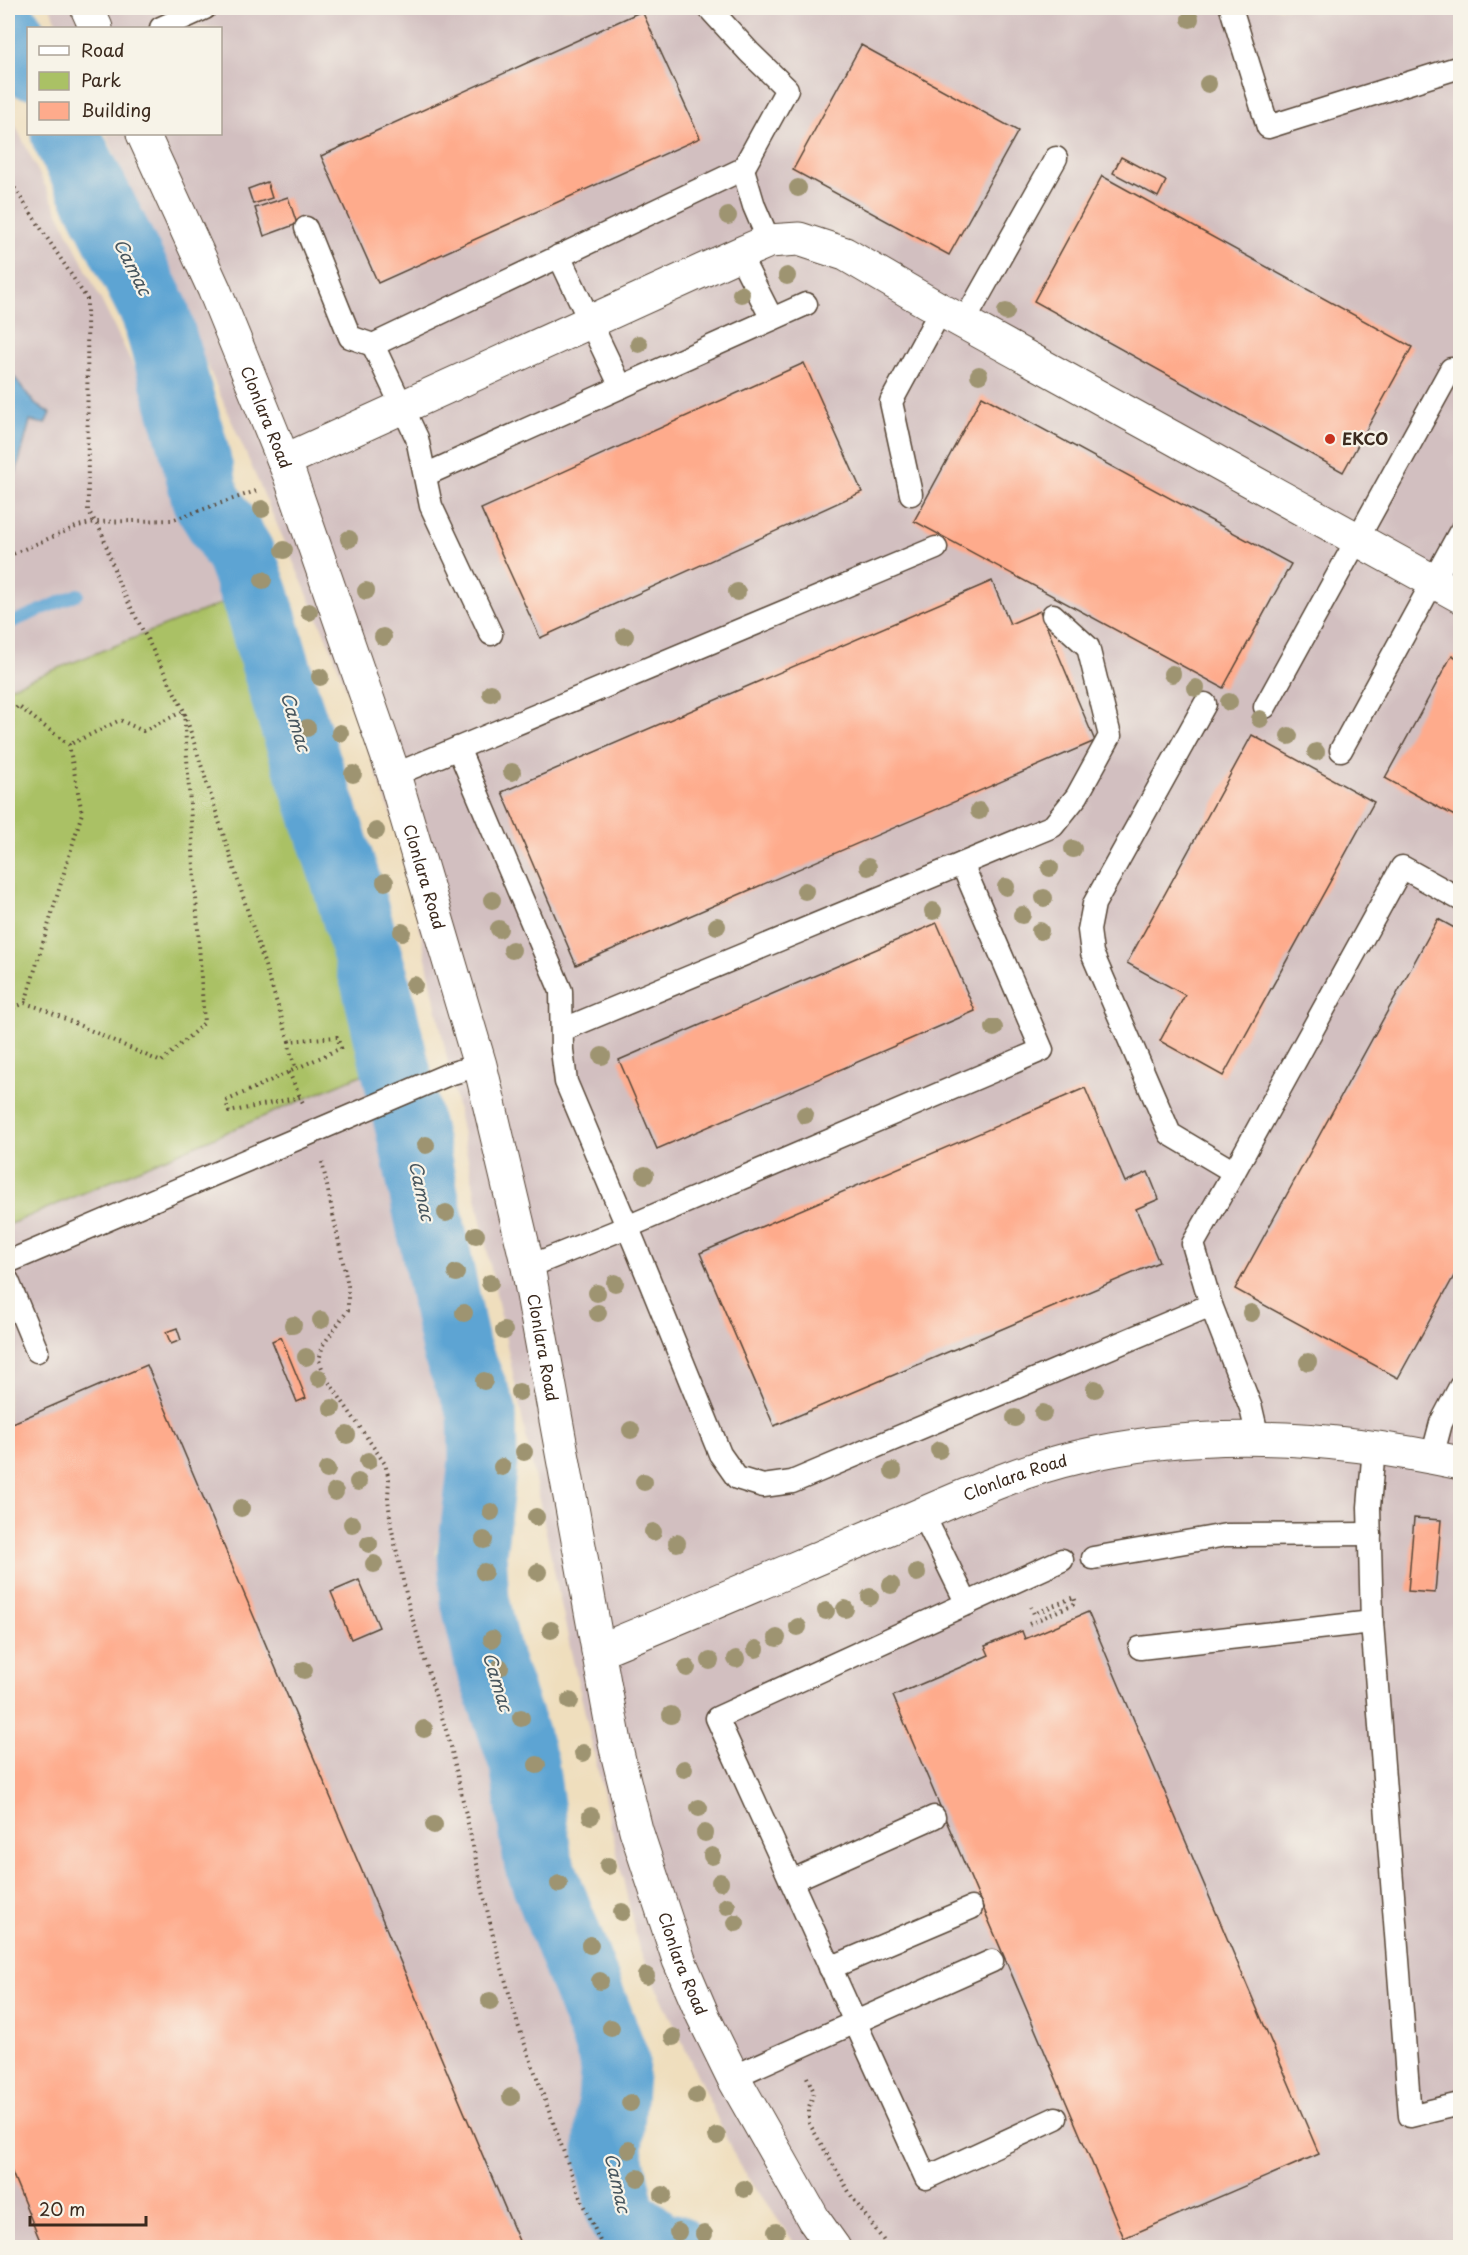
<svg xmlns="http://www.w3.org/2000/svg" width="1468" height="2255" viewBox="0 0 1468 2255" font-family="'Playpen Sans',sans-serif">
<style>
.industrial{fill:#d2bfc0}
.green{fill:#aac165;stroke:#727642;stroke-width:1.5}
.water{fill:#5da4d3;stroke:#4c6778;stroke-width:1.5}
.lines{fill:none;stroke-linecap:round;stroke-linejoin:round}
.stream{stroke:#5da4d3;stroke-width:12}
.river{stroke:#5da4d3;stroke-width:69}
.building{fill:#feab8c}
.service-casing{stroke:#564536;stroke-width:25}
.minor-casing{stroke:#564536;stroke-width:35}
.path{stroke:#564536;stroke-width:4;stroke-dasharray:1.5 4.5;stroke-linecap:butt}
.service{stroke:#fff;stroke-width:22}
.minor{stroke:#fff;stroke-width:33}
.tree{fill:#9e9471}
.poi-dot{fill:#c8321e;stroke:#f7f3e8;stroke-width:2}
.labels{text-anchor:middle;stroke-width:4.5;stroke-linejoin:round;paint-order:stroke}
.street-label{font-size:16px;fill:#3b2a1e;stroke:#f7f3e8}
.poi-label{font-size:16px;font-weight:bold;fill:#3b2a1e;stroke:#f7f3e8;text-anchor:start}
.water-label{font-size:18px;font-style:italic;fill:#47555d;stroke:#f7f3e8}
</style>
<rect width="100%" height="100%" fill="#f7f3e8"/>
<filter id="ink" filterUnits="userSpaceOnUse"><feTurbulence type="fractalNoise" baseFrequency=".0167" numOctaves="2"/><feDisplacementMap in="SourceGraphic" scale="12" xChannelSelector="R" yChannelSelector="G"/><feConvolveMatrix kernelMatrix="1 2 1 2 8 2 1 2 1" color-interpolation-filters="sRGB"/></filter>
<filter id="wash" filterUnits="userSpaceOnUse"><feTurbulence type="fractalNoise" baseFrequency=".008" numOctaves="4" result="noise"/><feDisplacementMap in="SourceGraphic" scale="24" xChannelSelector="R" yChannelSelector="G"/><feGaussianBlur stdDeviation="1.35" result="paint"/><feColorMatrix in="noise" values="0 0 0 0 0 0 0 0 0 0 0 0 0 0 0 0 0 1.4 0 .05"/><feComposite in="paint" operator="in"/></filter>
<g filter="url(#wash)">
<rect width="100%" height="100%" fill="#efdebd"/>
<g class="industrial">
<polygon points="50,8 1460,8 1460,2247 797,2247 737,2161 639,1949 571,1652 403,848 334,655 106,134 220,134 220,28 59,28"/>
<polygon points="8,110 149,398 225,602 8,688"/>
<polygon points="375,1069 389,1123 401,1225 471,1456 453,1492 435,1552 453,1598 566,1984 608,2058 616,2170 636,2216 671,2247 8,2248 8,1225"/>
</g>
<polygon class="green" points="273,598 406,1051 375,1069 8,1225 8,688 225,602"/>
<polygon class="water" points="8,369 35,404 50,413 45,424 30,421 16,473 8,473"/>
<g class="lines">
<polyline class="stream" points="8,624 78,594"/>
<g class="river">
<polyline points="8,31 28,64"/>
<polyline points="65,134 155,312 193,446 206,499 240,554 256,598 287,703 345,878 376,985 414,1146 456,1349 482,1411 483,1462 472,1553 475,1600 489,1662 524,1764 538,1861 615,2061 608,2152 622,2217 660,2246 673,2248"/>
</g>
</g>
<g id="blocks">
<g class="building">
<polygon points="642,11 700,138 378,283 321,156"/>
<polygon points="861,45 1018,131 949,255 793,170"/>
<polygon points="1121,157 1166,181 1158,197 1113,173"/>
<polygon points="1102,176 1412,347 1343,472 1034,301"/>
<polygon points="267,182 272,198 253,204 248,189"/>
<polygon points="288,197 297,224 264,236 255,208"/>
<polygon points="804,363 862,492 540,638 481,509"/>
<polygon points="982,396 1291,564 1223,688 914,521"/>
<polygon points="992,581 1010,624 1040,611 1095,741 576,965 502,792"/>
<polygon points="1452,655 1460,660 1460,819 1385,778"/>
<polygon points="1252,735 1374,802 1223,1076 1160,1041 1185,995 1127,963"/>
<polygon points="1438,919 1460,931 1460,1265 1398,1378 1235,1289"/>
<polygon points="937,923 975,1011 657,1149 619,1060"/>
<polygon points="1085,1088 1125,1182 1148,1172 1159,1199 1136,1209 1159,1262 774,1426 700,1253"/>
<polygon points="177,1328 181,1340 171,1344 166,1332"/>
<polygon points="281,1337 306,1398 297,1402 272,1341"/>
<polygon points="147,1365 522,2248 43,2248 8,2163 8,1425"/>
<polygon points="1414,1518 1441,1520 1435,1593 1408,1591"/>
<polygon points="359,1580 379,1627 351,1639 331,1592"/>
<polygon points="1088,1612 1319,2154 1124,2238 893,1696 989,1655 985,1646 1022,1631 1025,1639"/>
</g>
</g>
</g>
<g filter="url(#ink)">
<use href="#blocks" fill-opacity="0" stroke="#564536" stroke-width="1.5"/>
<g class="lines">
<g class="service-casing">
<g id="service">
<polyline points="1231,8 1268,127 1460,67"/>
<polyline points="161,28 205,8"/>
<polyline points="743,169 754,206 769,241"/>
<polyline points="306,228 350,337 373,345 743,169 787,89 749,52 709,8"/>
<polyline points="739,254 772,319"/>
<polyline points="559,256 621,387"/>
<polyline points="964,322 1056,158"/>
<polyline points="373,345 417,438 431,506 491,634"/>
<polyline points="425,475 806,304"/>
<polyline points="911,494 891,402 941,310"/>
<polyline points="1205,704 1094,904 1089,930 1092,953 1170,1134 1234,1172 1193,1244 1211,1305 1251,1408 1258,1438"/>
<polyline points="1265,707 1451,369"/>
<polyline points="458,748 561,991 562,1050 566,1082 635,1245 720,1454 737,1478 763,1486 792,1482 1211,1305"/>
<polyline points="1341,750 1460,532"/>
<polyline points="394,775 936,548"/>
<polyline points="562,1030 1053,826 1077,796 1110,736 1088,647 1053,615"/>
<polyline points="1234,1172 1402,867 1460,899"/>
<polyline points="8,1262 449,1074 480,1065"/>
<polyline points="528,1267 627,1227 1042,1050 962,864"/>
<polyline points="8,1281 37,1351"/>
<polyline points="1374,1447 1369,1507 1372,1622 1410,2116 1460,2104"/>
<polyline points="1432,1457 1441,1423 1460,1387"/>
<polyline points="923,1514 967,1604"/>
<polyline points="1093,1558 1226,1535 1370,1534"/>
<polyline points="1140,1648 1372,1622"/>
<polyline points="791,1881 934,1817"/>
<polyline points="830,1968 971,1908"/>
<polyline points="733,2077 992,1961"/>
<polyline points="1056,2118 926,2178 717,1718 1062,1560"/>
</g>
</g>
<g class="minor-casing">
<g id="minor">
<polyline points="87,8 96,28"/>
<path id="s1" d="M143 134 214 289 290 476 394 775 480 1065 528 1267 616 1748 636 1830 679 1960 703 2016 733 2077 814 2220 834 2248"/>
<polyline points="284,461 739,254 769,241 799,239 845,254 941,310 1460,596"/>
<path id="s2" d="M598 1651C699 1610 799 1566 899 1524 958 1499 1016 1471 1078 1457 1203 1427 1336 1436 1460 1463"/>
</g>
</g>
<g class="path">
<polyline points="8,178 87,299 88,510 102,533 119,584 184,711 289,1041 337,1037 341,1048 226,1101 229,1112 300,1097 303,1103"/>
<polyline points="8,556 78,526 95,522 172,520 256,491"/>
<polyline points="8,717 18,706 69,745 82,813 25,1003"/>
<polyline points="8,1010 25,1003 43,1009 161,1062 204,1023 184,711 143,731 120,720 69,745"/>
<polyline points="289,1041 290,1051 296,1069"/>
<polyline points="289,1072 300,1097"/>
<polyline points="322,1162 348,1286 348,1310 323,1345 319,1360 325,1376 385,1464 389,1479 388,1498 391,1526 409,1607 451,1747 493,1936 518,2025 576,2186 603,2248"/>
<polyline points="1029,1624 1076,1603 1074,1597 1034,1614 1031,1607"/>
<polyline points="807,2077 814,2092 809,2107 809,2123 852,2197 889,2248"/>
</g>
<use href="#service" class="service"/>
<use href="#minor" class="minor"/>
</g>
<g class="tree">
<circle cx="1190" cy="19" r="9"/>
<circle cx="1208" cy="84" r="9"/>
<circle cx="798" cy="188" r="9"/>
<circle cx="728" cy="216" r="9"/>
<circle cx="787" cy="276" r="9"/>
<circle cx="741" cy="294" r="9"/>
<circle cx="1006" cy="312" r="9"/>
<circle cx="639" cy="344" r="9"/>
<circle cx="979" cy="375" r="9"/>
<circle cx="262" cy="509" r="9"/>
<circle cx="349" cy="539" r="9"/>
<circle cx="284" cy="550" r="9"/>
<circle cx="263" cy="580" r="9"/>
<circle cx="366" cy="591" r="9"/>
<circle cx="737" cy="592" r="9"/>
<circle cx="309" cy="612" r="9"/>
<circle cx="625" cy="636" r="9"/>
<circle cx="383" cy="637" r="9"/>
<circle cx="1172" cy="674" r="9"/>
<circle cx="320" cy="677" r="9"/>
<circle cx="1196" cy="688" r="9"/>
<circle cx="491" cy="693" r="9"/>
<circle cx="1229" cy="702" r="9"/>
<circle cx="1260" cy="719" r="9"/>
<circle cx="307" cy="728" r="9"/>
<circle cx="340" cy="733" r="9"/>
<circle cx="1289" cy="736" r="9"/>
<circle cx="1316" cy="752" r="9"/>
<circle cx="512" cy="772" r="9"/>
<circle cx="353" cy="774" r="9"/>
<circle cx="979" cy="811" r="9"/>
<circle cx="376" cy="831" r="9"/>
<circle cx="1073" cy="849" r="9"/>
<circle cx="868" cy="867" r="9"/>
<circle cx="1050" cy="868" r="9"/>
<circle cx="385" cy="882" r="9"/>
<circle cx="1006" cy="887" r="9"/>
<circle cx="805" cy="891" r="9"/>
<circle cx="1044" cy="898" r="9"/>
<circle cx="492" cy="900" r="9"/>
<circle cx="933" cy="911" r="9"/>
<circle cx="1022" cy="915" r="9"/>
<circle cx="717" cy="926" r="9"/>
<circle cx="499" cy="929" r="9"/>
<circle cx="1040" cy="931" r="9"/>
<circle cx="402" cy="932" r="9"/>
<circle cx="512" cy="950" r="9"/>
<circle cx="414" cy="985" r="9"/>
<circle cx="994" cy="1028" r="9"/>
<circle cx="602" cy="1056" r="9"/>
<circle cx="805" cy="1115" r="9"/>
<circle cx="426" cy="1145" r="9"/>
<circle cx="645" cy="1175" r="9"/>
<circle cx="446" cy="1213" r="9"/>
<circle cx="476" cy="1235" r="9"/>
<circle cx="456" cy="1273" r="9"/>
<circle cx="490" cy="1283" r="9"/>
<circle cx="615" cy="1283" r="9"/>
<circle cx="597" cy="1293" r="9"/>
<circle cx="464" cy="1313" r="9"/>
<circle cx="598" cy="1313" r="9"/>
<circle cx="1251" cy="1313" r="9"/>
<circle cx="321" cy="1320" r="9"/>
<circle cx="293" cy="1325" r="9"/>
<circle cx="504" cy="1331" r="9"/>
<circle cx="306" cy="1357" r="9"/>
<circle cx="1308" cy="1362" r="9"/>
<circle cx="319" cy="1378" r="9"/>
<circle cx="484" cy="1381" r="9"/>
<circle cx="1095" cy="1389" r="9"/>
<circle cx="519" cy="1392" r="9"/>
<circle cx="332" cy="1408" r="9"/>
<circle cx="1043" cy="1413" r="9"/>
<circle cx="1015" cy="1418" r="9"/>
<circle cx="631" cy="1430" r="9"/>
<circle cx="347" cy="1435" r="9"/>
<circle cx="939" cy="1450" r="9"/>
<circle cx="524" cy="1452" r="9"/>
<circle cx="368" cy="1461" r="9"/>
<circle cx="502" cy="1467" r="9"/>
<circle cx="327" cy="1470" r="9"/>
<circle cx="893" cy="1471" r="9"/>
<circle cx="358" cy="1482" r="9"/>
<circle cx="644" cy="1482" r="9"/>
<circle cx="335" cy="1492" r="9"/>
<circle cx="241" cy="1508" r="9"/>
<circle cx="491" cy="1512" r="9"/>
<circle cx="536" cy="1517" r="9"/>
<circle cx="352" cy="1524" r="9"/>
<circle cx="653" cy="1532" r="9"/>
<circle cx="484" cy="1540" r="9"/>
<circle cx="677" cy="1543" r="9"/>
<circle cx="369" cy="1544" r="9"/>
<circle cx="374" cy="1564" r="9"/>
<circle cx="484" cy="1572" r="9"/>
<circle cx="538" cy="1572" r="9"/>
<circle cx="917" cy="1573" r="9"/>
<circle cx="891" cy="1585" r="9"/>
<circle cx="870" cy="1597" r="9"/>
<circle cx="845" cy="1609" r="9"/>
<circle cx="826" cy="1611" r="9"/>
<circle cx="798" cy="1627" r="9"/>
<circle cx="551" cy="1630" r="9"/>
<circle cx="777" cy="1638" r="9"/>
<circle cx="492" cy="1639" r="9"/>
<circle cx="756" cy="1649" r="9"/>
<circle cx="736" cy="1659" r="9"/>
<circle cx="710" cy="1661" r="9"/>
<circle cx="500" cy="1667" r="9"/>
<circle cx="687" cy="1668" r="9"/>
<circle cx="304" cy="1670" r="9"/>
<circle cx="570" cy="1701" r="9"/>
<circle cx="671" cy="1715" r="9"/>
<circle cx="521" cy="1718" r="9"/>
<circle cx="424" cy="1729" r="9"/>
<circle cx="583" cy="1753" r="9"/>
<circle cx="537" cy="1765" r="9"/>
<circle cx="684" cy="1769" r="9"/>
<circle cx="699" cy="1808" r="9"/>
<circle cx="591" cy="1816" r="9"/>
<circle cx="434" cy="1825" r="9"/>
<circle cx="705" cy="1833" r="9"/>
<circle cx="712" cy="1856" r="9"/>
<circle cx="608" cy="1866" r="9"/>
<circle cx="720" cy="1882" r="9"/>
<circle cx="559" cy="1884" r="9"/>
<circle cx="727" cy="1906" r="9"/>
<circle cx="622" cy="1912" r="9"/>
<circle cx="736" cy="1923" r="9"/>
<circle cx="590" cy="1945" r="9"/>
<circle cx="646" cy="1976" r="9"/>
<circle cx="600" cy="1981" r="9"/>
<circle cx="490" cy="2001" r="9"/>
<circle cx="611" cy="2028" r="9"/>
<circle cx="673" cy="2037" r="9"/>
<circle cx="696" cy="2096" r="9"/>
<circle cx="511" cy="2097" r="9"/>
<circle cx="630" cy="2103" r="9"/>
<circle cx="717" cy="2136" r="9"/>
<circle cx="629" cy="2150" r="9"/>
<circle cx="638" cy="2178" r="9"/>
<circle cx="744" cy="2189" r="9"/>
<circle cx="663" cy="2195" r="9"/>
<circle cx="678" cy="2232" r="9"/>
<circle cx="776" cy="2232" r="9"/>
<circle cx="704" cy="2234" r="9"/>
</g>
</g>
<circle class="poi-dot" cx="1330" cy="439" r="6"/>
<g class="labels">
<g class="street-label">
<text dy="6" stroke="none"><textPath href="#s1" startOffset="309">Clonlara Road</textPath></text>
<text dy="6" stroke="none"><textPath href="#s1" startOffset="795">Clonlara Road</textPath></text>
<text dy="6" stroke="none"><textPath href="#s1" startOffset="1281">Clonlara Road</textPath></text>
<text dy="6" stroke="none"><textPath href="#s2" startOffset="452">Clonlara Road</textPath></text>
<text dy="6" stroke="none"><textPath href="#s1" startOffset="1914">Clonlara Road</textPath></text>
</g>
<g class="poi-label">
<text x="1342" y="445">EKCO</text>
</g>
<g class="water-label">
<text transform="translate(132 267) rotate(63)" y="6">Camac</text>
<text transform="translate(295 722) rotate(73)" y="6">Camac</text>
<text transform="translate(421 1191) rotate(78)" y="6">Camac</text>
<text transform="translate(497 1682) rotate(73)" y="6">Camac</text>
<text transform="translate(617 2183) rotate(77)" y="6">Camac</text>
</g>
</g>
<rect width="1468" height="2255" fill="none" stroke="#f7f3e8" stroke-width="30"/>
<rect x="27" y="27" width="195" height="108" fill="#f7f3e8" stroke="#aca397" stroke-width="1.5"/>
<rect x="39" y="46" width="30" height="9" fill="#ffffff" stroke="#aca397" stroke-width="1.5"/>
<text x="81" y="57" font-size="18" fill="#3b2a1e">Road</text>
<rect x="39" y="72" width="30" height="18" fill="#aac165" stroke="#aca397" stroke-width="1.5"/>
<text x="81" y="87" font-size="18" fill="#3b2a1e">Park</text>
<rect x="39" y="102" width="30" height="18" fill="#feab8c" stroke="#aca397" stroke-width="1.5"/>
<text x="81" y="117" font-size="18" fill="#3b2a1e">Building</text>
<path d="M30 2216v9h116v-9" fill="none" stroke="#3b2a1e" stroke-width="3"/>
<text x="39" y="2216" font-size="18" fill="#3b2a1e" stroke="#f7f3e8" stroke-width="4.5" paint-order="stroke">20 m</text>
</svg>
